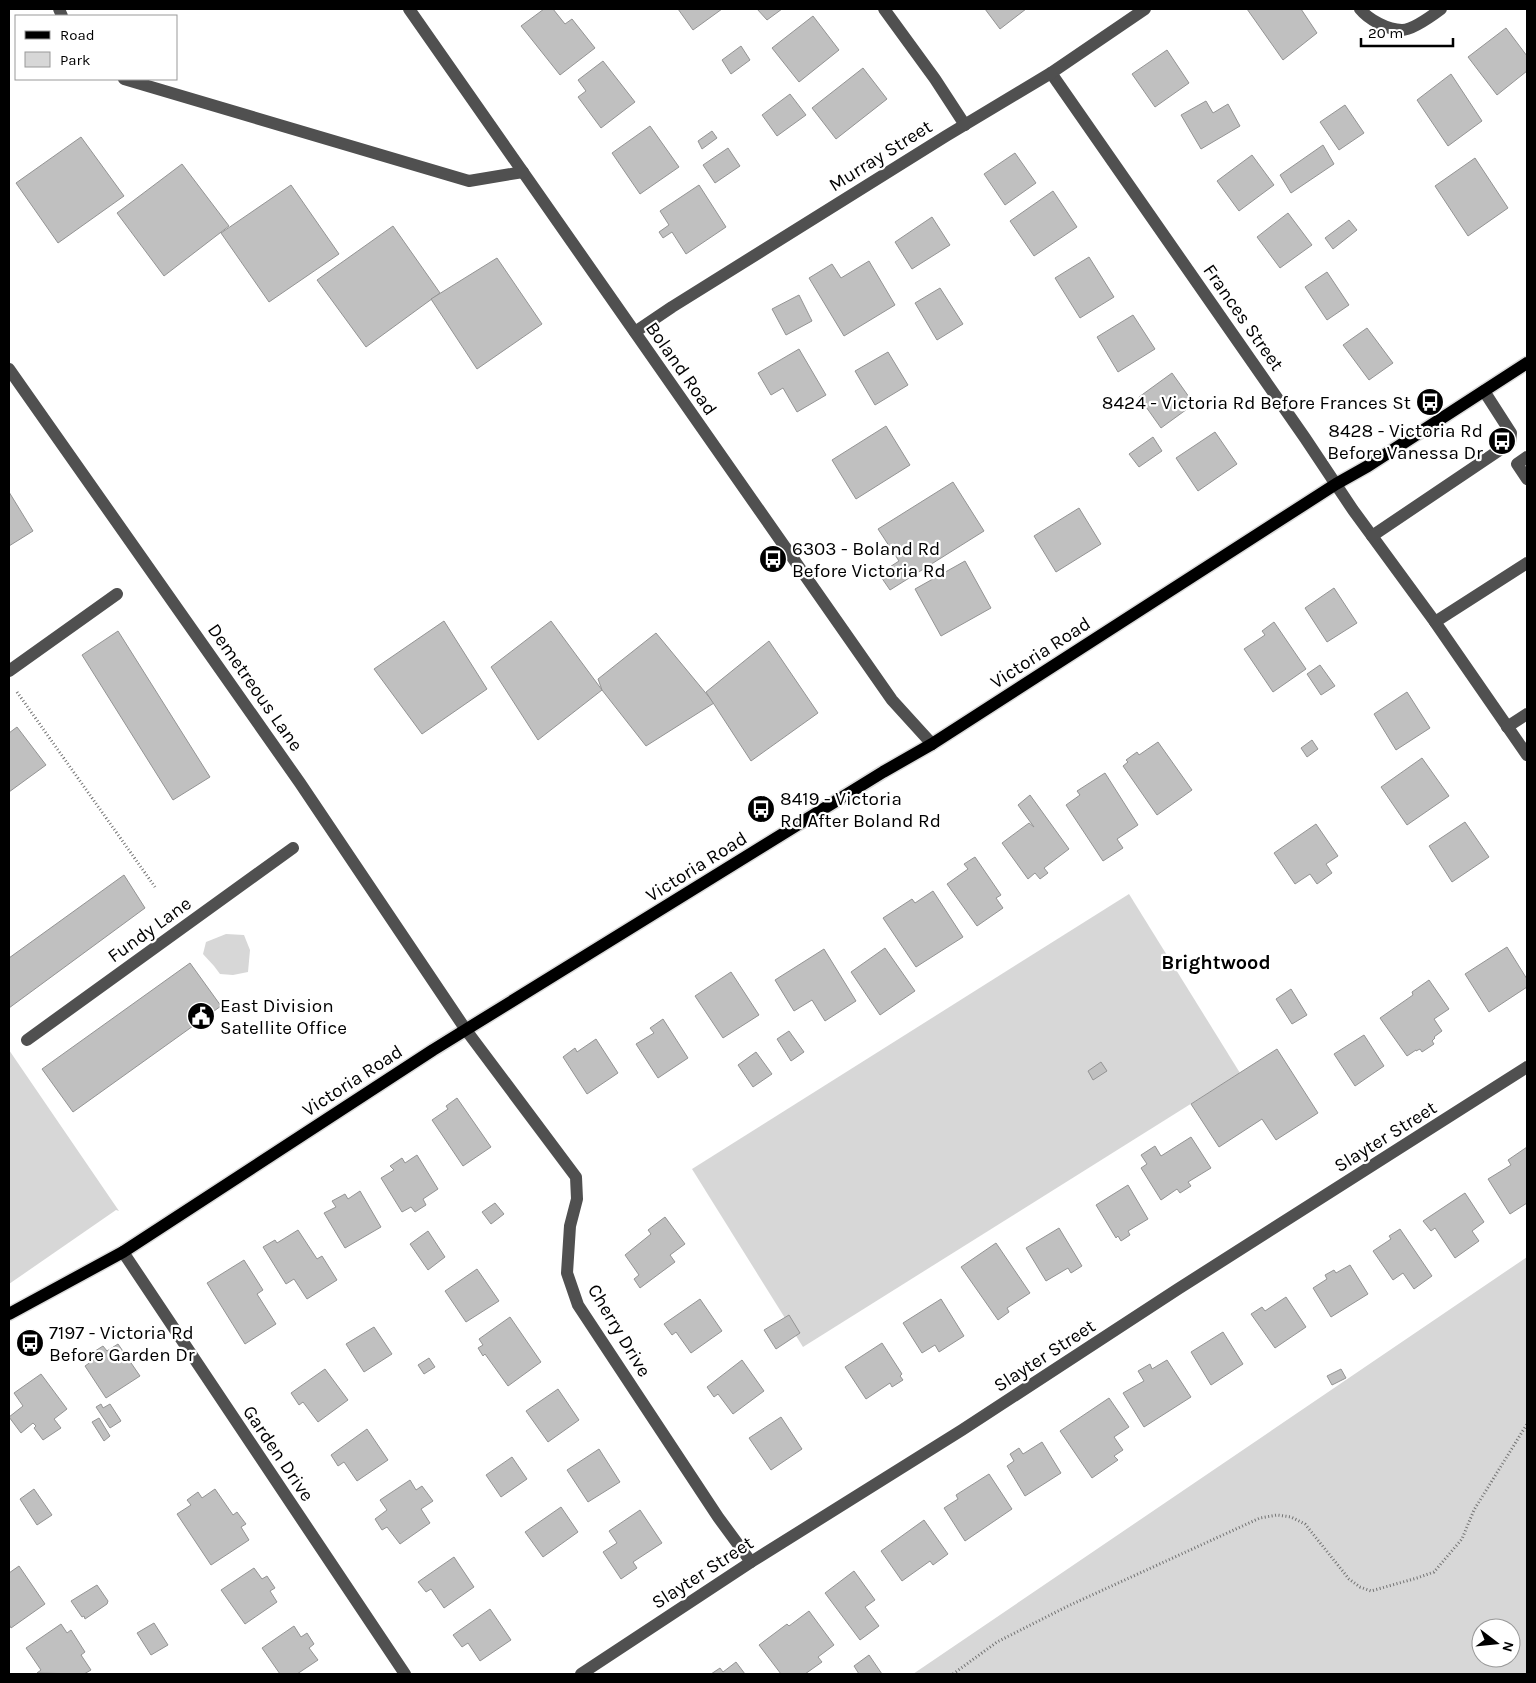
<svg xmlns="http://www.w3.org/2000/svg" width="1536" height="1683" viewBox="0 0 1536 1683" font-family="Karla,sans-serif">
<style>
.green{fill:#d7d7d7;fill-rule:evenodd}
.building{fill:#c0c0c0;stroke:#949494}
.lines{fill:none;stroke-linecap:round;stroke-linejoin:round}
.major-casing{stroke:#dbdbdb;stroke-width:15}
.path{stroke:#727272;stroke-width:3;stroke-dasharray:1 2.5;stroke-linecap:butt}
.minor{stroke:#505050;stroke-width:12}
.major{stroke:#000;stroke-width:12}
.labels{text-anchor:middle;stroke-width:4.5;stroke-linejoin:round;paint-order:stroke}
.street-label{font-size:19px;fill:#000;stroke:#fff}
.poi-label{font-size:19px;fill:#000;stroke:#fff;text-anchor:start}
.neighbourhood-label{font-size:20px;font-weight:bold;fill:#000;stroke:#fff}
</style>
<rect width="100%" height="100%" fill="#fff"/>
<g class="green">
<polygon points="1129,894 1240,1073 803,1347 692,1169"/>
<polygon points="226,934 244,935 250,950 248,972 233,975 220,974 214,966 203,954 206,942"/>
<polygon points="9,1050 119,1211 116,1210 9,1284"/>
<path d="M1527 1257V1674H913ZM1481 1628H1511V1658H1481Z"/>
</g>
<g class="building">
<polygon points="544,9 553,9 565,24 572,19 595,48 560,75 521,26"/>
<polygon points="678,9 722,9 693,30"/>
<polygon points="757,9 782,9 767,20"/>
<polygon points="985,9 1026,9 1000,29"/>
<polygon points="1247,9 1301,9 1317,33 1283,60"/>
<polygon points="813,16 839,50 799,82 772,48"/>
<polygon points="1506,28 1527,56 1527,71 1497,95 1468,57"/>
<polygon points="741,46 750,60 731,74 722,60"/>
<polygon points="1167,50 1189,83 1155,107 1132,74"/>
<polygon points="603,61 635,102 601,128 578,97 586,91 578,80"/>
<polygon points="863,68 887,99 836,139 812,108"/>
<polygon points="1451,74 1482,121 1448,146 1417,100"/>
<polygon points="790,94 806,115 777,136 762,115"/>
<polygon points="1206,101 1213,113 1228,104 1240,126 1201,149 1181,115"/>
<polygon points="1345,105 1364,133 1339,150 1320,122"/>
<polygon points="650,126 679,167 640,194 612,153"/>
<polygon points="712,131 717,138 702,149 698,141"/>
<polygon points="81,137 124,196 58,243 16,183"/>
<polygon points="1323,145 1334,164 1291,193 1280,175"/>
<polygon points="728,148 740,166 715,183 703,165"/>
<polygon points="1015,153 1036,183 1005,205 984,174"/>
<polygon points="1252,155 1274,185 1239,211 1217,181"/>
<polygon points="1475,158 1508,208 1468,236 1435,186"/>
<polygon points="182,164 229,226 164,276 117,213"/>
<polygon points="291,185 339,254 269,302 221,233"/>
<polygon points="699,185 726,227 686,254 672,232 663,238 659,232 669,225 660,211"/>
<polygon points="1053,191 1077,227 1034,256 1010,221"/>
<polygon points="1288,213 1312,245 1280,268 1257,237"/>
<polygon points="932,217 950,245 912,269 895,242"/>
<polygon points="1349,220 1357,230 1333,249 1325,238"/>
<polygon points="393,226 440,293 366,347 317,280"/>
<polygon points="1089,257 1114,297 1080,318 1055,278"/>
<polygon points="497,258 542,324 477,369 431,299"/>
<polygon points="869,261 895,305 844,336 809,278 832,264 841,278"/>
<polygon points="1327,272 1349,305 1327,320 1305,287"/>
<polygon points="940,288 963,324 937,340 915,303"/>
<polygon points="799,295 812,321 786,335 772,309"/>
<polygon points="1133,315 1155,349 1118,372 1097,337"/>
<polygon points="1367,328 1393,363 1369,380 1343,345"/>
<polygon points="799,349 826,395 797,412 783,388 771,395 758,373"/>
<polygon points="888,352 908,385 875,405 855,371"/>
<polygon points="1172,373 1194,404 1161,428 1139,397"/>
<polygon points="886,426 910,465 856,499 832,460"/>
<polygon points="1215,432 1237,464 1198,491 1176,458"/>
<polygon points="1153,437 1162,451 1139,467 1129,454"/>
<polygon points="953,482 984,531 890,590 879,574 899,561 878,529"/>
<polygon points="9,492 33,531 9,546"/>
<polygon points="1079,508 1101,544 1056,572 1034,536"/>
<polygon points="965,561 991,608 941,636 915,589"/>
<polygon points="1334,588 1357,623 1327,642 1305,608"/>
<polygon points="444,621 487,689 422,734 374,669"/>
<polygon points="551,621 602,690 538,740 491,667"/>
<polygon points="1274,622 1306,669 1273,692 1244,649 1265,635 1262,631"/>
<polygon points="118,631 210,777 173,800 82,655"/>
<polygon points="656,633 714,703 646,746 602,690 598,679"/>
<polygon points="769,641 818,713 751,761 706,692"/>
<polygon points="1320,665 1335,686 1321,695 1307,674"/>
<polygon points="1407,692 1430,728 1396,750 1374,714"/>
<polygon points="17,727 46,765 9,792 9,733"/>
<polygon points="1312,740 1318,749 1307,757 1301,748"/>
<polygon points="1158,742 1192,790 1157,815 1123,766 1128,762 1126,760 1137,752 1139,755"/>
<polygon points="1422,758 1449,796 1407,825 1381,787"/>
<polygon points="1105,773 1138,825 1117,839 1123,848 1103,861 1066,805 1080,795 1077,791"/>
<polygon points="1030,795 1069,849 1044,868 1048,873 1040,879 1035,873 1028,879 1002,843 1029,823 1034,827 1018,805"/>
<polygon points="1465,822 1489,857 1452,882 1429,846"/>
<polygon points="1316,824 1338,856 1326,864 1332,873 1317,884 1310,874 1295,884 1274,853"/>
<polygon points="975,857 1001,895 996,898 1003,908 977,926 947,884 968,869 964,864"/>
<polygon points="124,875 145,908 9,1008 9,958"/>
<polygon points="933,891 963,937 916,967 883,918 912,899 915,903"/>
<polygon points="1507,947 1527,979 1527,987 1489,1012 1465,974"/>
<polygon points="885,948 915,991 880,1015 851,972"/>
<polygon points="824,949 856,1001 825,1021 812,1000 794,1011 775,980"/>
<polygon points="190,963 221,1006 73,1112 42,1069"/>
<polygon points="731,972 759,1015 723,1038 695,996"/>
<polygon points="1429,980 1449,1009 1434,1019 1442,1031 1434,1037 1435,1038 1432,1041 1434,1044 1422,1052 1420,1049 1416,1051 1416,1050 1407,1056 1380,1018 1413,995 1412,992"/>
<polygon points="1291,989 1307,1015 1292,1024 1276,999"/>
<polygon points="663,1019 688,1058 658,1078 636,1044 654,1033 650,1028"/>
<polygon points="789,1031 804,1052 791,1061 777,1039"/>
<polygon points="1364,1035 1384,1066 1355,1086 1334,1054"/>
<polygon points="596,1039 618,1073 587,1094 563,1057 575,1048 577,1052"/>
<polygon points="1277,1049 1318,1113 1276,1140 1262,1119 1219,1147 1191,1104"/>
<polygon points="756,1052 772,1074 753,1087 738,1065"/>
<polygon points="1101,1062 1107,1071 1093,1080 1088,1071"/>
<polygon points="457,1098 491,1147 463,1166 432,1120 448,1109 446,1106"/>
<polygon points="1191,1137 1211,1168 1188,1182 1191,1186 1180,1193 1177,1189 1161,1200 1141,1168 1147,1164 1141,1155 1155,1146 1161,1156"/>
<polygon points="1527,1147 1527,1203 1510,1214 1488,1179 1511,1165 1508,1160"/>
<polygon points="417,1155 438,1189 423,1199 426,1205 415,1212 411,1207 402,1212 381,1178 394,1170 390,1166 402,1158 405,1163"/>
<polygon points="1128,1185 1148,1219 1128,1231 1130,1235 1121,1241 1118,1236 1116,1238 1096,1205"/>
<polygon points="360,1191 381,1227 345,1248 324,1213 336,1207 332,1201 345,1194 348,1199"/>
<polygon points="1465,1193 1484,1222 1472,1231 1479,1241 1455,1258 1435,1228 1431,1231 1423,1221"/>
<polygon points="495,1203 504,1214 491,1224 482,1212"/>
<polygon points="665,1217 685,1244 670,1255 675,1262 640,1288 634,1279 639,1275 625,1255 651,1234 648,1230"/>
<polygon points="1059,1228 1082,1266 1071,1273 1068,1268 1046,1281 1026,1248"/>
<polygon points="1400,1229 1432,1276 1414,1289 1403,1273 1393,1280 1373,1251 1391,1239 1389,1236"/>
<polygon points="298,1230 317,1259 322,1256 337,1280 307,1299 294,1279 286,1284 263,1247 275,1240 277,1243"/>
<polygon points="428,1231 445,1257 428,1270 410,1244"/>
<polygon points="996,1243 1030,1293 1007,1308 1009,1312 998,1320 961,1267"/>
<polygon points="244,1260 263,1290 257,1294 276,1324 245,1344 207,1283"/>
<polygon points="1350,1265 1368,1294 1331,1317 1313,1288 1327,1279 1325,1275 1334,1270 1336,1273"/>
<polygon points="477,1269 499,1301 466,1322 445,1291"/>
<polygon points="1286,1297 1306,1327 1275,1348 1251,1314 1262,1307 1265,1311"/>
<polygon points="700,1299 722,1331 691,1353 676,1332 672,1335 664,1324"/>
<polygon points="941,1299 964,1336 939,1352 935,1345 922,1353 903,1323"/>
<polygon points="789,1315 800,1333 776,1349 764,1330"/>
<polygon points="510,1317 541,1362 508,1386 485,1354 483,1356 478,1348 483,1345 479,1339"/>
<polygon points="374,1327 392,1354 364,1372 346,1344"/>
<polygon points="1223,1332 1243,1364 1211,1385 1191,1352"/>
<polygon points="882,1343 902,1374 900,1376 903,1380 892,1387 890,1383 866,1399 845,1367"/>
<polygon points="118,1344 140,1376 106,1398 85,1366 95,1359 92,1353 103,1346 107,1351"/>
<polygon points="429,1358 435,1367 424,1374 418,1365"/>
<polygon points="742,1360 764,1391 733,1414 718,1394 714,1397 707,1387"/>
<polygon points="1167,1360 1191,1397 1144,1427 1123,1393 1144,1381 1138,1371 1150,1364 1152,1369"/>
<polygon points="325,1369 348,1400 318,1422 303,1402 299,1405 291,1393"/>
<polygon points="1341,1369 1346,1378 1332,1385 1327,1376"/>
<polygon points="41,1374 67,1409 54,1419 61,1428 43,1440 34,1428 36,1426 33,1423 21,1433 9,1417 23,1406 14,1393"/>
<polygon points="558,1389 579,1420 548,1442 526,1411"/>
<polygon points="1109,1398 1129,1427 1114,1437 1123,1450 1114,1456 1118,1460 1092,1478 1060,1431"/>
<polygon points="101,1404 103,1408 110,1404 121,1421 110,1428 96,1407"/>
<polygon points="781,1417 802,1449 771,1470 749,1438"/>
<polygon points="99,1418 110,1436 104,1441 92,1422"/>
<polygon points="367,1429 388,1460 357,1481 344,1462 338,1466 331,1455"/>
<polygon points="1042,1442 1061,1473 1025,1496 1007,1466 1014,1461 1010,1454 1019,1448 1023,1454"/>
<polygon points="599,1449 620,1482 588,1502 567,1470"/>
<polygon points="512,1457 527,1479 501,1497 486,1475"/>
<polygon points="989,1474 1012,1509 965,1541 944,1508 958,1499 956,1495"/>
<polygon points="410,1480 416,1490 422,1486 433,1501 421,1509 430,1523 400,1544 387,1527 382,1530 375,1519 387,1510 380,1500"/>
<polygon points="34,1489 52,1515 37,1525 20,1499"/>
<polygon points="215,1489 233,1515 237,1512 246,1524 241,1527 249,1540 211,1565 177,1514 191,1505 187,1500 198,1492 202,1498"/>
<polygon points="561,1507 578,1532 543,1557 525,1532"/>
<polygon points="640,1510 662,1543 633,1562 637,1568 621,1579 603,1552 617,1543 609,1531"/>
<polygon points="924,1520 948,1554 933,1565 930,1561 902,1581 881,1551"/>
<polygon points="454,1557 474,1587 444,1608 431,1589 426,1592 418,1582"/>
<polygon points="19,1566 45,1604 11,1628 9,1624 9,1573"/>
<polygon points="254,1568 262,1579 267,1576 275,1588 270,1591 277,1602 245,1624 221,1590"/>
<polygon points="854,1571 875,1600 865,1607 879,1626 860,1640 825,1593"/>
<polygon points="97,1585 108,1601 107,1604 85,1619 84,1616 82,1617 71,1601"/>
<polygon points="490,1609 511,1640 480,1661 468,1643 462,1647 453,1635"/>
<polygon points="809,1611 834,1645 818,1657 822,1662 805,1674 781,1674 759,1645 787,1624 789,1626"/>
<polygon points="154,1623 168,1645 151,1655 137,1633"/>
<polygon points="61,1624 67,1633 71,1630 85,1652 81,1655 91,1670 84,1674 37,1673 41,1670 26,1648"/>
<polygon points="294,1626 301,1637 307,1633 314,1644 309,1648 318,1660 297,1674 280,1674 262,1648"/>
<polygon points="869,1655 882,1674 859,1674 854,1666"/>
<polygon points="736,1662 745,1674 711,1674 720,1668 723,1672"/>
</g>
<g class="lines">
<g class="major-casing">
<polyline id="major" points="9,1314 123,1252 433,1050 883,772 932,744 1336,484 1368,466 1527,363"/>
</g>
<g class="path">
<polyline points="17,692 155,887"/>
<polyline points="953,1674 997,1642 1068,1606 1260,1518 1277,1515 1291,1517 1305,1524 1349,1579 1360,1587 1371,1591 1417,1578 1434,1572 1462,1539 1474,1510 1527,1424"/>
</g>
<g class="minor">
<polyline points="59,9 62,16"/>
<polyline points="409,9 892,700 932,744"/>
<polyline points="884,9 935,79 965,125"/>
<path d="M1360 9C1369 20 1388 30 1402 30 1413 30 1433 15 1441 9"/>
<polyline points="1051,73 1305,438 1353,510 1435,622 1527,755"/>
<polyline points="124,79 469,181 523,172"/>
<polyline points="635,332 672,307 946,136 1051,73 1145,9"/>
<polyline points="9,369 300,783 466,1030 576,1177 577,1199 570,1226 567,1273 578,1305 718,1517 751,1562"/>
<polyline points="1527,457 1517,464 1527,479"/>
<polyline points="1372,536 1510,443 1511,433 1484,391"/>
<polyline points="1435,622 1527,563"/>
<polyline points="9,671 117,594"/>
<polyline points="1507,727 1527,714"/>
<polyline points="27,1040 293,848"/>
<polyline points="123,1252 405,1674"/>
<polyline points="581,1674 751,1562 962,1430 1178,1289 1527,1067"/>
</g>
<use href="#major" class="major"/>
</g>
<defs>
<g id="bus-disc" transform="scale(1.4375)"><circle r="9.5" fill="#000" stroke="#fff"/><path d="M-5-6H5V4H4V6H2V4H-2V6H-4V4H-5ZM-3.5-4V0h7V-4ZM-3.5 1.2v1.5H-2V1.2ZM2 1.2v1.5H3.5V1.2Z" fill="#fff"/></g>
<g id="civic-disc" transform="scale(1.4375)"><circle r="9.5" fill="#000" stroke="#fff"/><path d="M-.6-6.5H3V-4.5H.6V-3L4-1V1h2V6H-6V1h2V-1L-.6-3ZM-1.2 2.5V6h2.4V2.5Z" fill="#fff"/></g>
</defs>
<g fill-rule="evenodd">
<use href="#bus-disc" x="1430" y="402"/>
<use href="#bus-disc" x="1502" y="441"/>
<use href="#bus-disc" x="773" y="559"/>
<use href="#bus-disc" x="761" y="809"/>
<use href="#civic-disc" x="201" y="1016"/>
<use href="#bus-disc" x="30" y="1343"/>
</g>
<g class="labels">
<g class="street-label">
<text transform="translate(880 155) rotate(-32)" y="7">Murray Street</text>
<text transform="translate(1244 317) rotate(55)" y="7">Frances Street</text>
<text transform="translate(682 368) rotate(55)" y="7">Boland Road</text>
<text transform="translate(1040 652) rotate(-33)" y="7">Victoria Road</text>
<text transform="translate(256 687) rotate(55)" y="7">Demetreous Lane</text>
<text transform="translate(696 866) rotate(-32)" y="7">Victoria Road</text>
<text transform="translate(149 929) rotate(-36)" y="7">Fundy Lane</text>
<text transform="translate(352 1080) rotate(-33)" y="7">Victoria Road</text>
<text transform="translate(1385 1136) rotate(-32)" y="7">Slayter Street</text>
<text transform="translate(620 1330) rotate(59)" y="7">Cherry Drive</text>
<text transform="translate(1044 1355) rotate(-33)" y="7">Slayter Street</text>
<text transform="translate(279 1453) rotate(56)" y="7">Garden Drive</text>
<text transform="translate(702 1572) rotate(-33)" y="7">Slayter Street</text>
</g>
<g class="poi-label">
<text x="1411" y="409" text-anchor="end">8424 - Victoria Rd Before Frances St</text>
<text x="1483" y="437" text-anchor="end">8428 - Victoria Rd<tspan x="1483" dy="22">Before Vanessa Dr</tspan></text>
<text x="792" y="555">6303 - Boland Rd<tspan x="792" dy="22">Before Victoria Rd</tspan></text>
<text x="780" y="805">8419 - Victoria<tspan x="780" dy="22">Rd After Boland Rd</tspan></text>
<text x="220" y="1012">East Division<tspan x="220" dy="22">Satellite Office</tspan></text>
<text x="49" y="1339">7197 - Victoria Rd<tspan x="49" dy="22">Before Garden Dr</tspan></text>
</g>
<g class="neighbourhood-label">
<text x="1216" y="969">Brightwood</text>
</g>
</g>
<rect width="1536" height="1683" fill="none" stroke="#000000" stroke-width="20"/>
<rect x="15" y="15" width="162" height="65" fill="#ffffff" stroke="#999999"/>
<rect x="25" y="31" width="25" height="8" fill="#000000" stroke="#999999"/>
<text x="60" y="40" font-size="15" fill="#000000">Road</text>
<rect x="25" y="52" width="25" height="15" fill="#d7d7d7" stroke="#999999"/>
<text x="60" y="65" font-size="15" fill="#000000">Park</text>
<g transform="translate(1496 1643) rotate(106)"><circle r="24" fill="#ffffff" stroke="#999999"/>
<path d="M0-4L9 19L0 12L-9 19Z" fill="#000000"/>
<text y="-8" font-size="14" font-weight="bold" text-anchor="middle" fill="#000000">N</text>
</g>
<path d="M1361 38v8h92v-8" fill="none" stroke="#000000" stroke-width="2.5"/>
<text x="1368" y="38" font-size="15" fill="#000000" stroke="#ffffff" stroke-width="4" paint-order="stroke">20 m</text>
</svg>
